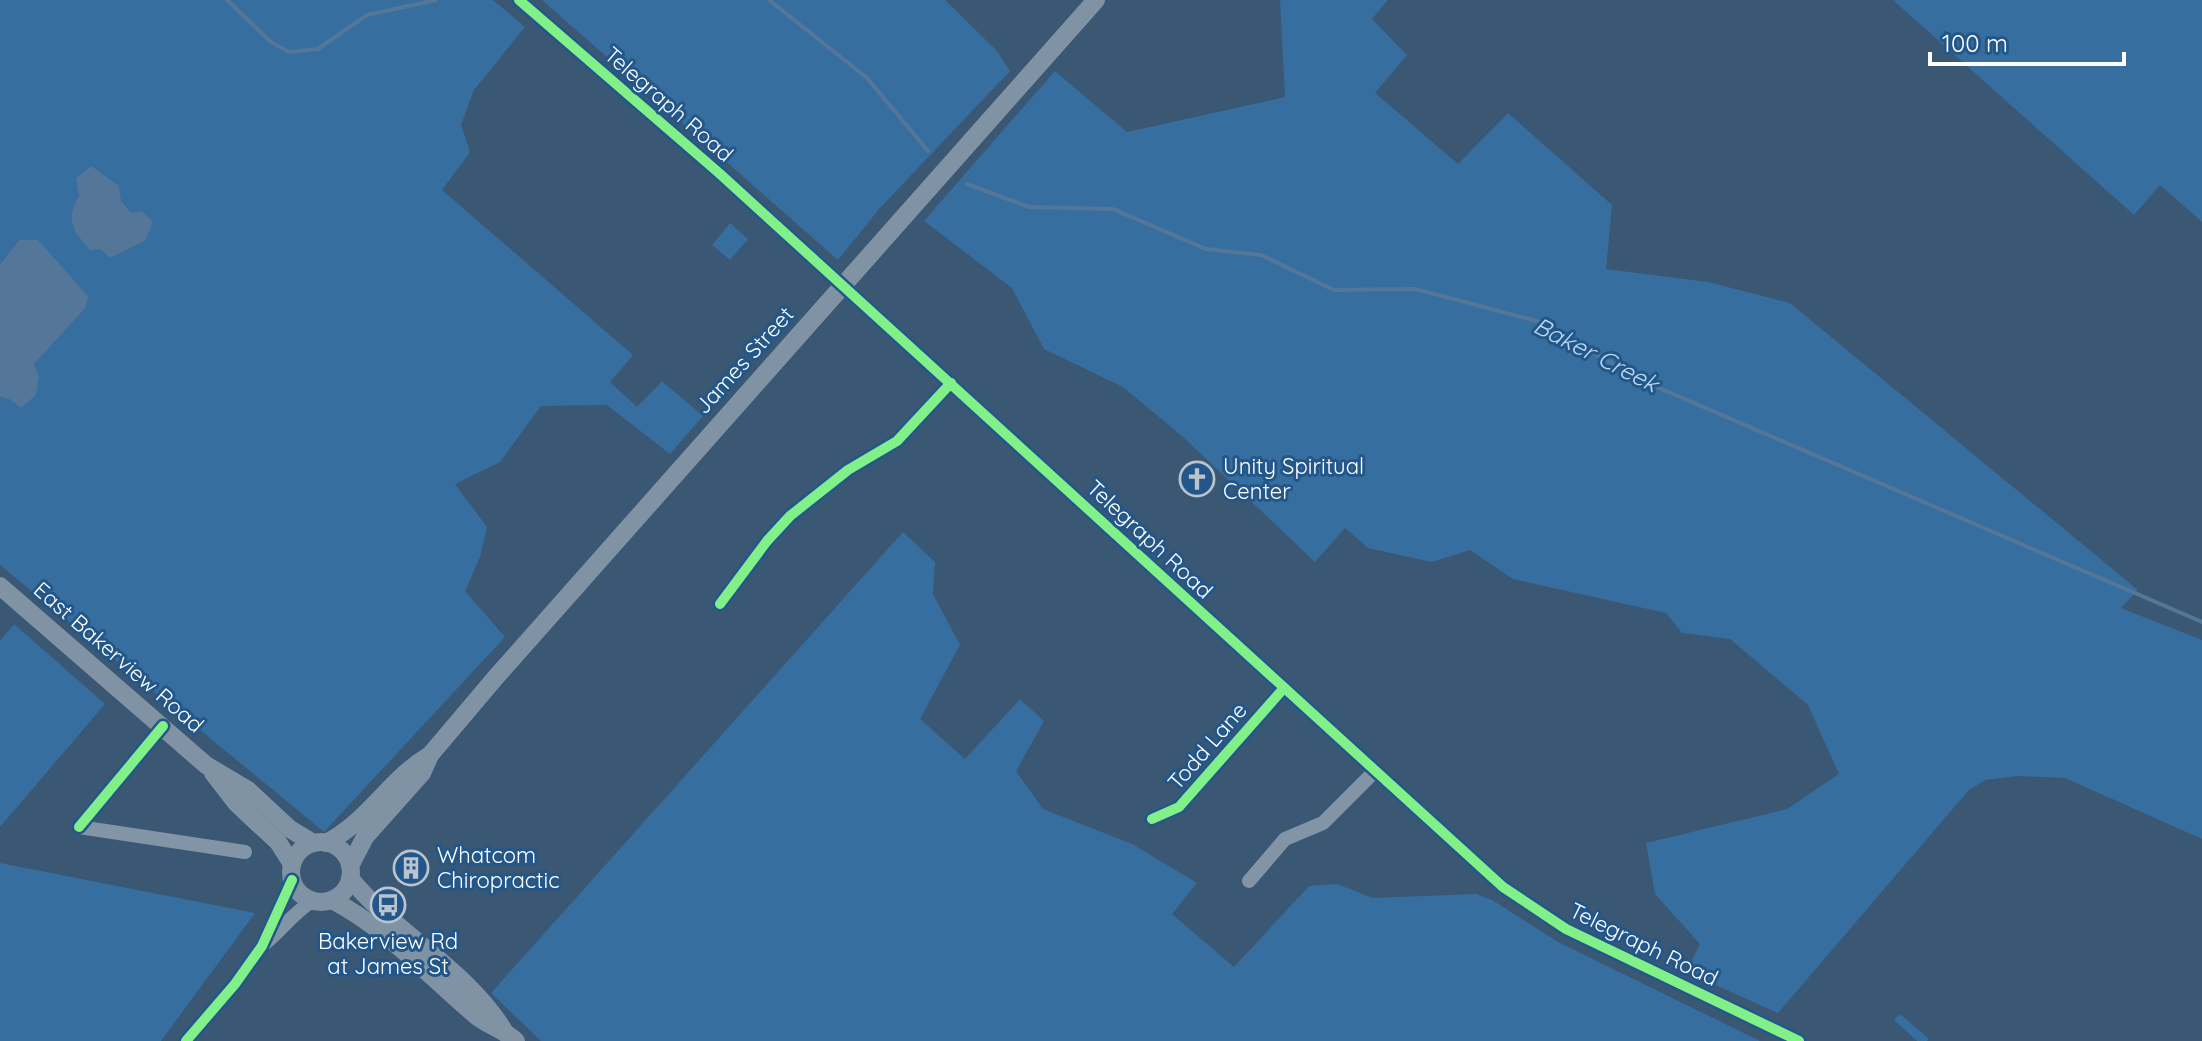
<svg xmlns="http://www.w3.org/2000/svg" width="2202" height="1041" viewBox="0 0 2202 1041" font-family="Quicksand,sans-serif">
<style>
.green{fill:#376ea0;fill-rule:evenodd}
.water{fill:#537699}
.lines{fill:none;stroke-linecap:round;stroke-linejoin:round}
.stream{stroke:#537699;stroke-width:4}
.minor{stroke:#8195a7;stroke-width:14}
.major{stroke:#8093a5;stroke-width:18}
.cycleway-casing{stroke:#23578a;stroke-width:15}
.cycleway{stroke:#82f089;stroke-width:10}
.labels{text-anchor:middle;stroke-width:6;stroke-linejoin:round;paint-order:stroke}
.street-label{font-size:22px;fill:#fff;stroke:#23578a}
.poi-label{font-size:22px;fill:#fff;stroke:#23578a;text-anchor:start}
.water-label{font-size:24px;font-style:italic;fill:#bcd8f2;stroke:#23578a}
</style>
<rect width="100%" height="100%" fill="#3a5773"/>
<g class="green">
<path d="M0 0H493L525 27 474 90 461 125 470 152 442 190 633 355 610 382 637 407 662 381 703 416 670 454 607 405 541 406 500 462 455 484 487 527 480 557 465 591 505 637 324 832 0 565V397L9 399 42 353 19 240 0 264ZM80 196 121 201 132 213 90 250C71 230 66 220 80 196Z"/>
<polygon points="542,0 945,0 997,51 1010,71 880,208 838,260"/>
<polygon points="1280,0 1388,0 1372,19 1407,55 1375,93 1458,164 1508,113 1612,205 1606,269 1708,282 1790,303 2138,590 2121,608 2202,640 2202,839 2065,778 2018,776 1985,780 1968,791 1778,1013 1686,972 1700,944 1655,894 1646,843 1787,809 1839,774 1808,705 1730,639 1682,633 1666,613 1513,579 1470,550 1432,562 1368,548 1345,528 1315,562 1182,436 1123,387 1044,349 1012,288 924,221 1055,71 1127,132 1285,97"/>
<polygon points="1893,0 2202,0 2202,222 2160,185 2134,215"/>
<polygon points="730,223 748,239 730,260 712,245"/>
<polygon points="903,532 935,562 933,594 960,645 920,719 965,759 1020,699 1044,721 1016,771 1043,809 1132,844 1197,883 1172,914 1234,967 1309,886 1337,884 1373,898 1476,894 1492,900 1558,942 1760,1041 541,1041 491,993"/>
<polygon points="14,624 105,704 0,827 0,641"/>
<polygon points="0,863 255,913 161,1041 0,1041"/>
<polygon points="1900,1014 1929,1039 1927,1041 1917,1041 1894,1020"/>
</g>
<g class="water">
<path d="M91 166 119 186 121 201 132 213 142 211 153 222 145 241 110 258 100 249 90 250C71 230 66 220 79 196L76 178Z"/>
<polygon points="19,240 38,240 88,296 86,307 34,364 39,376 36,395 21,408 9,399 0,397 0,264"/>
</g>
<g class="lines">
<g class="stream">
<polyline points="227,0 271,42 289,52 318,49 367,15 436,0"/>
<polyline points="769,0 867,78 928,151"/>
<polyline points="967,184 1029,207 1113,209 1206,249 1261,255 1334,290 1415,289 1537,321 1643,381 2202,622"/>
</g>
<g class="minor">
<polyline points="519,0 719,173 1503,887 1566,929 1799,1041"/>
<polyline points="720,604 767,541 790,516 848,470 897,441 951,383"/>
<polyline points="1152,819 1179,807 1284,688"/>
<polyline points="79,827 245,852"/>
<polyline points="79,827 163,726"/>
<polyline points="1249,881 1285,839 1323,823 1375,771"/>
<path d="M262 946C280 932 292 914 312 901"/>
<polyline points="186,1041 235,984 262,946 292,880"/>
</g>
<g class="major">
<polyline points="0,586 206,765 248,790 290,829 313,843"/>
<polyline points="213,773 237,804 278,842 292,864"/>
<circle cx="321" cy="872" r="30"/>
<path d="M326 843C369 821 389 779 430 755"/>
<polyline points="350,866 365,837 422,773 430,755 496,677 1096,0"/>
<path d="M350 878C394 933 469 971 504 1031"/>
<path d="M332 900C386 928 428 975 474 1014 486 1025 503 1029 516 1041"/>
</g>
<g class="cycleway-casing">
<g id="cycleway">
<polyline points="519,0 719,173 1503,887 1566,929 1799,1041"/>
<polyline points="720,604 767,541 790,516 848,470 897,441 951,383"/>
<polyline points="1152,819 1179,807 1284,688"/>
<polyline points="79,827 163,726"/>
<polyline points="186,1041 235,984 262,946 292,880"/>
</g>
</g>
<use href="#cycleway" class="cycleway"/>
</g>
<defs>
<g id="church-ring" transform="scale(1.8)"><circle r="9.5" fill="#23578a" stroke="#bac4ce" stroke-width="1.5"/><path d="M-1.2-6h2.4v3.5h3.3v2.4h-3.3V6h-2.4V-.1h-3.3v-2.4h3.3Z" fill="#bac4ce"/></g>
<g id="building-ring" transform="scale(1.8)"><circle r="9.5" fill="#23578a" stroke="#bac4ce" stroke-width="1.5"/><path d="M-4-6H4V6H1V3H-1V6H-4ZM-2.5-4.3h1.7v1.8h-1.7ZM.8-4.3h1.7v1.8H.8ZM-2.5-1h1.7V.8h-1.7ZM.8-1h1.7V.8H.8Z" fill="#bac4ce"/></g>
<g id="bus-ring" transform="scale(1.8)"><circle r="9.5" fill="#23578a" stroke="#bac4ce" stroke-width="1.5"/><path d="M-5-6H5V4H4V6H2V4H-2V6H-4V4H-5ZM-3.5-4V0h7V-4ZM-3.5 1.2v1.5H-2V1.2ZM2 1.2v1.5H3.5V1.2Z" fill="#bac4ce"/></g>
</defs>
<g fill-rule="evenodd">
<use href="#church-ring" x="1197" y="479"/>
<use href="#building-ring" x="411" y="868"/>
<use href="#bus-ring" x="388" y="905"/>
</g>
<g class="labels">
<g class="street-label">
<text transform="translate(669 104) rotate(41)" y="8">Telegraph Road</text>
<text transform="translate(744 360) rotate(-48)" y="8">James Street</text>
<text transform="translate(1150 539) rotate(43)" y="8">Telegraph Road</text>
<text transform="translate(119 657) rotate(41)" y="8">East Bakerview Road</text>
<text transform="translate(1207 746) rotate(-49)" y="8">Todd Lane</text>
<text transform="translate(1644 944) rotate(26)" y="8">Telegraph Road</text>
</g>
<g class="poi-label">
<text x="1223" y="474">Unity Spiritual<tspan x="1223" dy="25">Center</tspan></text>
<text x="437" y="863">Whatcom<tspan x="437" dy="25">Chiropractic</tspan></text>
<text x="388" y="949" text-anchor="middle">Bakerview Rd<tspan x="388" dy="25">at James St</tspan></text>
</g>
<g class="water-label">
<text transform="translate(1596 355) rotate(27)" y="8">Baker Creek</text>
</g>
</g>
<path d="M1930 52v12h194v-12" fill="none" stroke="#ffffff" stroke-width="4"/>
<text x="1942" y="52" font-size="24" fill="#ffffff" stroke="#23578a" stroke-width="6" paint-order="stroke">100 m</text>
</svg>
